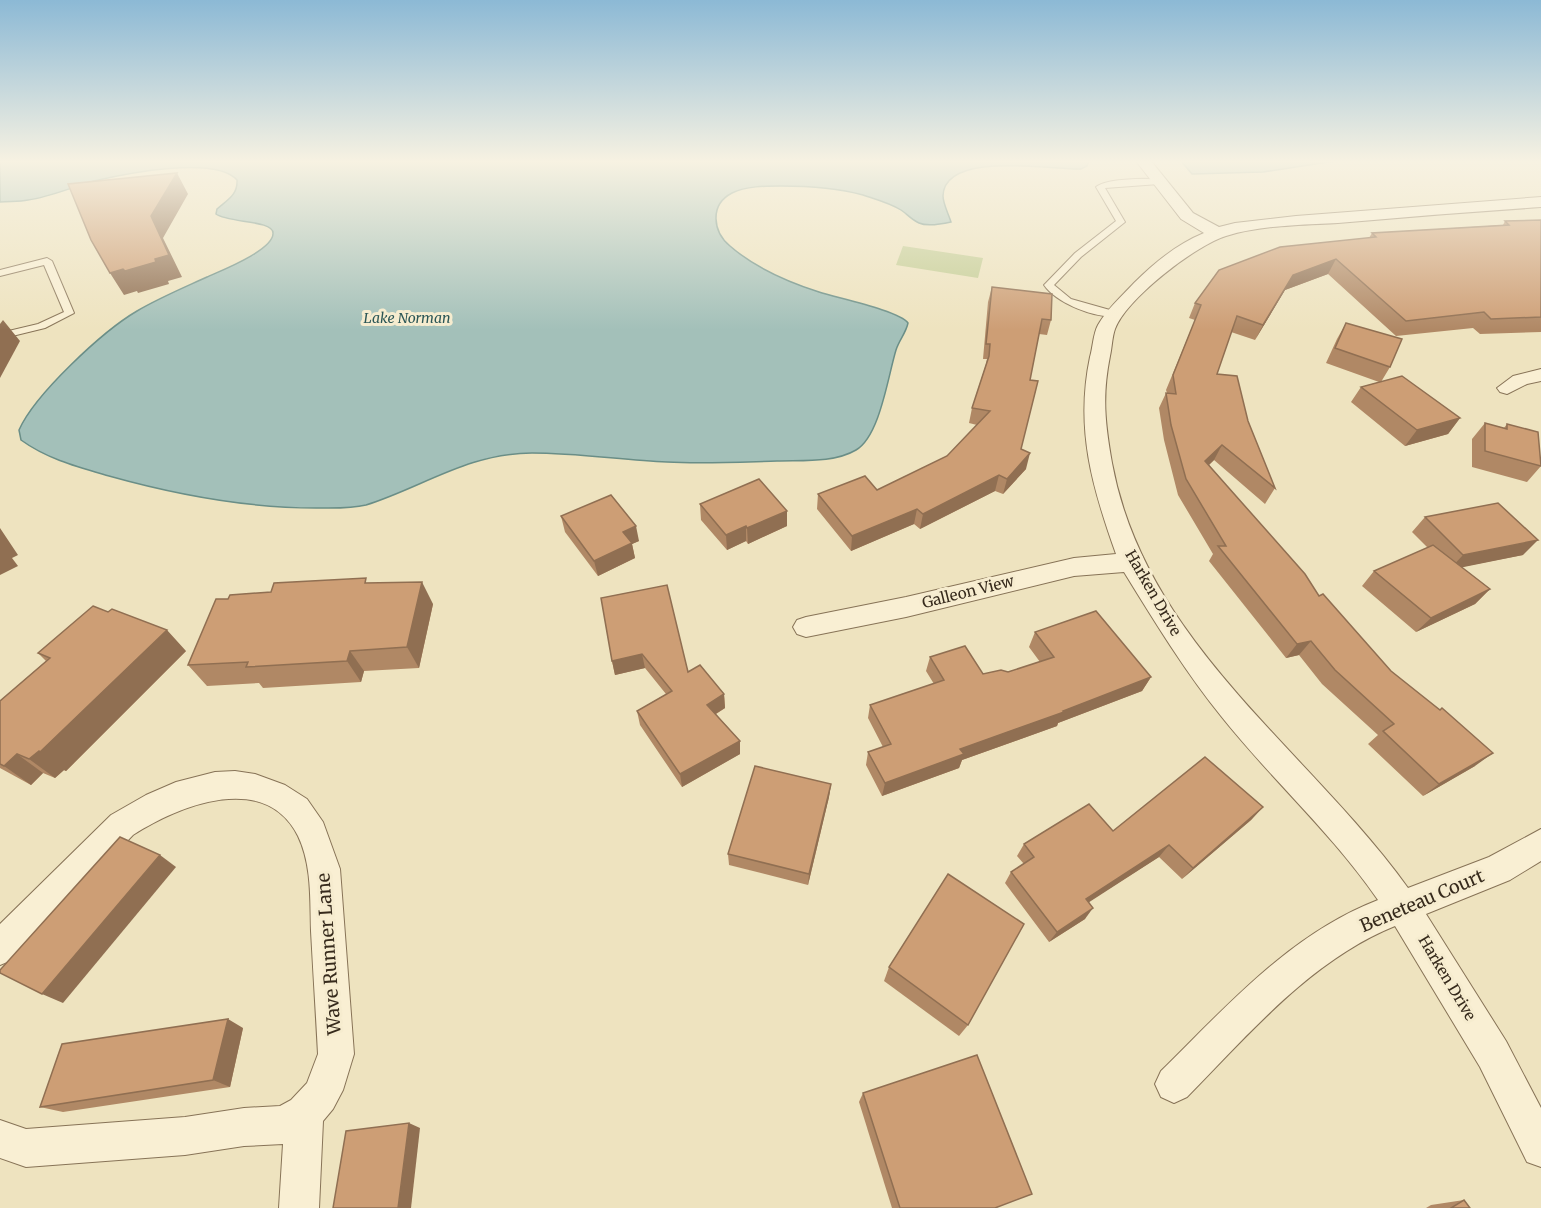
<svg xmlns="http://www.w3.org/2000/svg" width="1541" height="1208" viewBox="0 0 1541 1208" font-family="Merriweather,serif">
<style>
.green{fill:#c3cc93}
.water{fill:#a3c0b9;stroke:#6a8e87;stroke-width:1.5}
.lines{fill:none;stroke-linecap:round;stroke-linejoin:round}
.lane-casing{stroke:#877357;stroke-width:2}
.street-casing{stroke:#877357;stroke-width:2}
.lane{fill:#f9efd3;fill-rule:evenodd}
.street{fill:#f9efd3;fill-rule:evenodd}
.wall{fill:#b08865}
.shaded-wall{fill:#906f52}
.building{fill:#cd9e75;stroke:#906f52;stroke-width:1.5}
.labels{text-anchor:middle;stroke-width:6;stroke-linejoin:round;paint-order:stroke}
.far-water-label{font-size:14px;font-style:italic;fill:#2b5656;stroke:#f6eccf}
.street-label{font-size:15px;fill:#362a1c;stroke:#f6eccf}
.near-street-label{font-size:18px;fill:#362a1c;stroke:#f6eccf}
</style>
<rect width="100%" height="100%" fill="#eee3bf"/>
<polygon class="green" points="903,246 983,258 978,278 896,265"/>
<g class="water">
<path d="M3 161H1089L1087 166 1081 169C1053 170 944 150 943 196 943 204 949 215 951 222 942 224 928 227 919 223 912 220 907 214 901 210 890 203 875 199 863 195 837 188 808 186 781 186 765 186 746 186 732 193 709 205 713 232 730 246 754 267 788 282 819 292 837 298 900 311 908 323 906 333 899 340 896 350 888 376 880 436 856 450 834 463 802 460 777 461 741 462 703 464 667 462 622 460 577 453 532 453 468 453 423 487 366 505 350 509 332 508 316 508 245 508 177 495 109 476 78 467 47 459 21 440L19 430C35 394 103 331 137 311 159 298 183 288 207 277 220 271 274 250 273 233 273 220 228 223 216 214L217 209C227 200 238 195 237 180 215 155 124 174 94 181 72 187 50 197 28 200 19 202 9 201 0 202V162Z"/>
<polygon points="1181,161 1335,161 1263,172 1192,174"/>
</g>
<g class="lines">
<g class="lane-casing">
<g id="lane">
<path d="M1162 180V184H1159L1105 188 1125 222 1081 257 1054 285 1071 299 1117 312V316C1096 319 1056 303 1044 285L1046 283 1075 253 1116 221 1096 187C1107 178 1147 178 1162 180Z"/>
<polygon points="47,258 52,261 74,313 45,328 0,339 0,333 38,324 64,312 44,265 0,276 0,270"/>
</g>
</g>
<g class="street-casing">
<g id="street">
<path d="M1136 161H1151L1193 213 1219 227 1235 223 1296 216 1541 197V207C1473 212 1406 217 1338 223 1302 225 1261 225 1226 236 1196 245 1126 299 1115 329 1112 337 1112 348 1110 356 1102 396 1105 423 1112 463 1145 643 1307 748 1408 888L1489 857 1541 829V861L1510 880 1426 914 1506 1041 1541 1108V1167L1527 1162 1480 1067 1395 926C1311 960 1249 1034 1187 1097L1174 1103 1161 1097 1155 1084 1161 1071C1226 1007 1290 934 1378 900 1332 833 1271 779 1221 716 1184 670 1155 622 1124 572L1074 576 906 617 806 637 797 634 793 627 797 620 806 617 906 597 1074 558 1116 554C1092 487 1075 428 1090 357 1093 347 1093 334 1098 325 1107 309 1121 297 1134 283 1154 263 1177 244 1204 233L1181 219Z"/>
<polygon points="1541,369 1541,381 1527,384 1507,394 1500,392 1497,388 1513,376"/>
<path d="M235 771 255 774 285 785 307 799 323 822 340 869 354 1054 343 1090 333 1109 323 1121 319 1208H279L283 1144 244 1146 185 1155 26 1167 0 1158V1120L26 1129 185 1117 244 1108 280 1106 291 1100 307 1083 318 1054C316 1013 313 972 311 931 310 900 312 865 298 836 265 770 178 806 133 835L12 960 0 965V924L111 815 146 795 176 782 215 772Z"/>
</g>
</g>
<use href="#lane" class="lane"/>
<use href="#street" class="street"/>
</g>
<g class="wall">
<polygon points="1541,220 1541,332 1480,334 1473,328 1396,336 1328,274 1285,290 1255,340 1231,332 1217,374 1248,421 1275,488 1265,504 1214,460 1209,465 1319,596 1475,766 1423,796 1368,744 1378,735 1322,684 1299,655 1286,658 1209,561 1213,554 1178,495 1164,440 1159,408 1166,393 1167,393 1166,390 1195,320 1189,318 1195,303 1369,238 1372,233 1503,225 1505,221"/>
<polygon points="992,287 1051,320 1047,335 1039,334 1030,380 1021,449 1026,469 1003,494 995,491 920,529 914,524 851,551 817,509 818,494 877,490 947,456 977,425 969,423 972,408 986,364 987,359 983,359 988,302"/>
<polygon points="1346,323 1390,367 1381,382 1460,418 1448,434 1405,446 1351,402 1361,387 1379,382 1326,363 1337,339"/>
<polygon points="1485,423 1504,428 1507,424 1541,466 1527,482 1472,467 1472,439"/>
<polygon points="700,504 787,526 748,544 746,541 727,550 701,520"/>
<polygon points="561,516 639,541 632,544 635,558 598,576 565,532"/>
<polygon points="1425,517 1523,555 1461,567 1490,589 1475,604 1416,632 1362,586 1374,571 1428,548 1412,532"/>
<polygon points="369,583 433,604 419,668 364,671 361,682 263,688 259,683 207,686 188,665"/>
<polygon points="601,598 688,672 724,694 725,708 716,714 740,741 740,754 682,787 640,725 637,711 666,694 645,668 615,675 612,661"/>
<polygon points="1035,632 1151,677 1142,691 1058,723 1057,726 962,760 959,768 882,796 866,765 868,752 883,747 868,718 870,705 934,684 926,671 930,657 983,674 1008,672 1040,662 1029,647"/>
<polygon points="186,651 66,771 64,770 55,778 43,773 31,785 0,768 0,701 46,661 38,653"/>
<polygon points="831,784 829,797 808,885 729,865 728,854"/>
<polygon points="1263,807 1251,820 1182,879 1159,857 1088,902 1085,919 1049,942 1005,883 1011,872 1024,864 1017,856 1024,844 1113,831"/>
<polygon points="889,967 968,1025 959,1036 884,981"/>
<polygon points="243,1028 230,1087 63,1112 40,1107"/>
<polygon points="863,1093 996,1208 892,1208 859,1102"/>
<polygon points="1464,1200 1470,1208 1426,1208 1431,1205"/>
</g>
<g class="shaded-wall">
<polygon points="177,173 188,194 163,238 182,277 168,281 169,284 138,293 137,291 124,295 110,273 155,259 151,216"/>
<polygon points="1336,259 1328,274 1285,290 1255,340 1263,325 1293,275"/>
<polygon points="3,320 20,341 0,378 0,324"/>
<polygon points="1460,418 1448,434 1405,446 1417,430"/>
<polygon points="1222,445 1214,460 1197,476 1205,461"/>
<polygon points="1030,453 1026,469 1003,494 1007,479"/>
<polygon points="999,475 995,491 920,529 923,514"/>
<polygon points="917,509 914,524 851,551 852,536"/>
<polygon points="787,511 787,526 748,544 747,528"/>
<polygon points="636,526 639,541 632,544 635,558 598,576 594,561 623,532"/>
<polygon points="746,526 746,541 727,550 726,535"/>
<polygon points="0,528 18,555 12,558 18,566 0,575"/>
<polygon points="1538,540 1523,555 1449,570 1463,555"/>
<polygon points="422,582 433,604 419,668 407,647"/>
<polygon points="1490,589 1475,604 1416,632 1431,618"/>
<polygon points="167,630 186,651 66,771 64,770 55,778 29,759"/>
<polygon points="1311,641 1299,655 1286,658 1297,644"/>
<polygon points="350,651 364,671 361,682 347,661"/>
<polygon points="642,654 645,668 615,675 612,661"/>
<polygon points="1151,677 1142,691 1058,723 1057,726 962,760 959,768 882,796 885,783 960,749"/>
<polygon points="724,694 725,708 709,718 707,705"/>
<polygon points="740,741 740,754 682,787 680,774"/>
<polygon points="1493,753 1475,766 1423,796 1439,784"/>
<polygon points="17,754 43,773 31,785 4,766"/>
<polygon points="831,784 829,797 808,885 809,874"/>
<polygon points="1263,807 1251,820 1182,879 1193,868"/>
<polygon points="1169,845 1159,857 1077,910 1086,899"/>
<polygon points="160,855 176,867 63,1003 42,994"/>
<polygon points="1093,908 1085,919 1049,942 1057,932"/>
<polygon points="228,1019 243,1028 230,1087 213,1080"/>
<polygon points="409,1123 420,1128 411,1208 398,1208"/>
</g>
<g class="building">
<polygon points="177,173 151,216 169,255 155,259 156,262 125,271 123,269 110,273 91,240 68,184"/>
<polygon points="1541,220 1541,317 1491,319 1484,312 1406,321 1336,259 1293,275 1263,325 1237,316 1217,374 1237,376 1248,421 1275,488 1222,445 1205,461 1305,574 1319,596 1323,594 1391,671 1440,710 1442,708 1493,753 1439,784 1383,731 1394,724 1335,670 1311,641 1297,644 1218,546 1226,546 1186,479 1171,425 1166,393 1176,394 1173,375 1201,305 1195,303 1219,270 1280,247 1376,237 1372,233 1509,225 1505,221"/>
<polygon points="992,287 1052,294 1051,320 1042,319 1030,380 1038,381 1021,449 1030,453 1007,479 999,475 923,514 917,509 852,536 818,494 865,476 877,490 947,456 990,411 972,408 989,356 990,344 986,344"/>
<polygon points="1346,323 1402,339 1390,367 1335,348"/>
<polygon points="1402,376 1460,418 1417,430 1361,387"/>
<polygon points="1485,423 1507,429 1507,424 1538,432 1541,466 1485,451"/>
<polygon points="759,479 787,511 747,528 746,526 726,535 700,504"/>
<polygon points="611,495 636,526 623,532 632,543 594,561 561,516"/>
<polygon points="1498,503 1538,540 1463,555 1425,517"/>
<polygon points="1433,545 1490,589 1431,618 1374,571"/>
<polygon points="366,578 365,583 422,582 407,647 350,651 347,661 246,667 248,662 188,665 216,599 228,599 230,595 271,592 274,583"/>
<polygon points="667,585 688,672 700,665 724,694 707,705 740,741 680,774 637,711 672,691 642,654 612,661 601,598"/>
<polygon points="93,606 108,612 112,609 167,630 40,752 39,751 29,759 17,754 4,766 0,764 0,701 50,658 38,653"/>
<polygon points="1096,611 1151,677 1063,711 1064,712 960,749 964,754 885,783 868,752 891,744 870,705 944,680 930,657 965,646 983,674 1001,670 1008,672 1054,657 1035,632"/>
<polygon points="1205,757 1263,807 1193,868 1169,845 1086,899 1093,908 1057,932 1011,872 1034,857 1024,844 1089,804 1113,831"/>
<polygon points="755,766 831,784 809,874 728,854"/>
<polygon points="120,837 160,855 42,994 0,973 0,970"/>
<polygon points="948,874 1024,924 968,1025 889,967"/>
<polygon points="228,1019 213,1080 40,1107 62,1044"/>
<polygon points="977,1055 1032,1194 995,1208 900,1208 863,1093"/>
<polygon points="409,1123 398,1208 333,1208 346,1131"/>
<polygon points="1464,1200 1470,1208 1451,1208"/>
</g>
<linearGradient id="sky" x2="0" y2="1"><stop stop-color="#8cb9d5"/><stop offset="0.49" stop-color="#f7f2e2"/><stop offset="1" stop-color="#f7f2e2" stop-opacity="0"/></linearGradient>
<rect width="1541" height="330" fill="url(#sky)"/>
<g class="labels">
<g class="far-water-label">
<text x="407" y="323">Lake Norman</text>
</g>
<g class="street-label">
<text transform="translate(968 592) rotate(-14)" y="5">Galleon View</text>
<text transform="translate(1153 593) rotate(60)" y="5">Harken Drive</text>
<text transform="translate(1447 978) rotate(59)" y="5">Harken Drive</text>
</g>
<g class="near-street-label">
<text transform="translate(1422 901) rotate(-23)" y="6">Beneteau Court</text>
<text transform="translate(329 954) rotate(-94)" y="6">Wave Runner Lane</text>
</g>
</g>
</svg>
